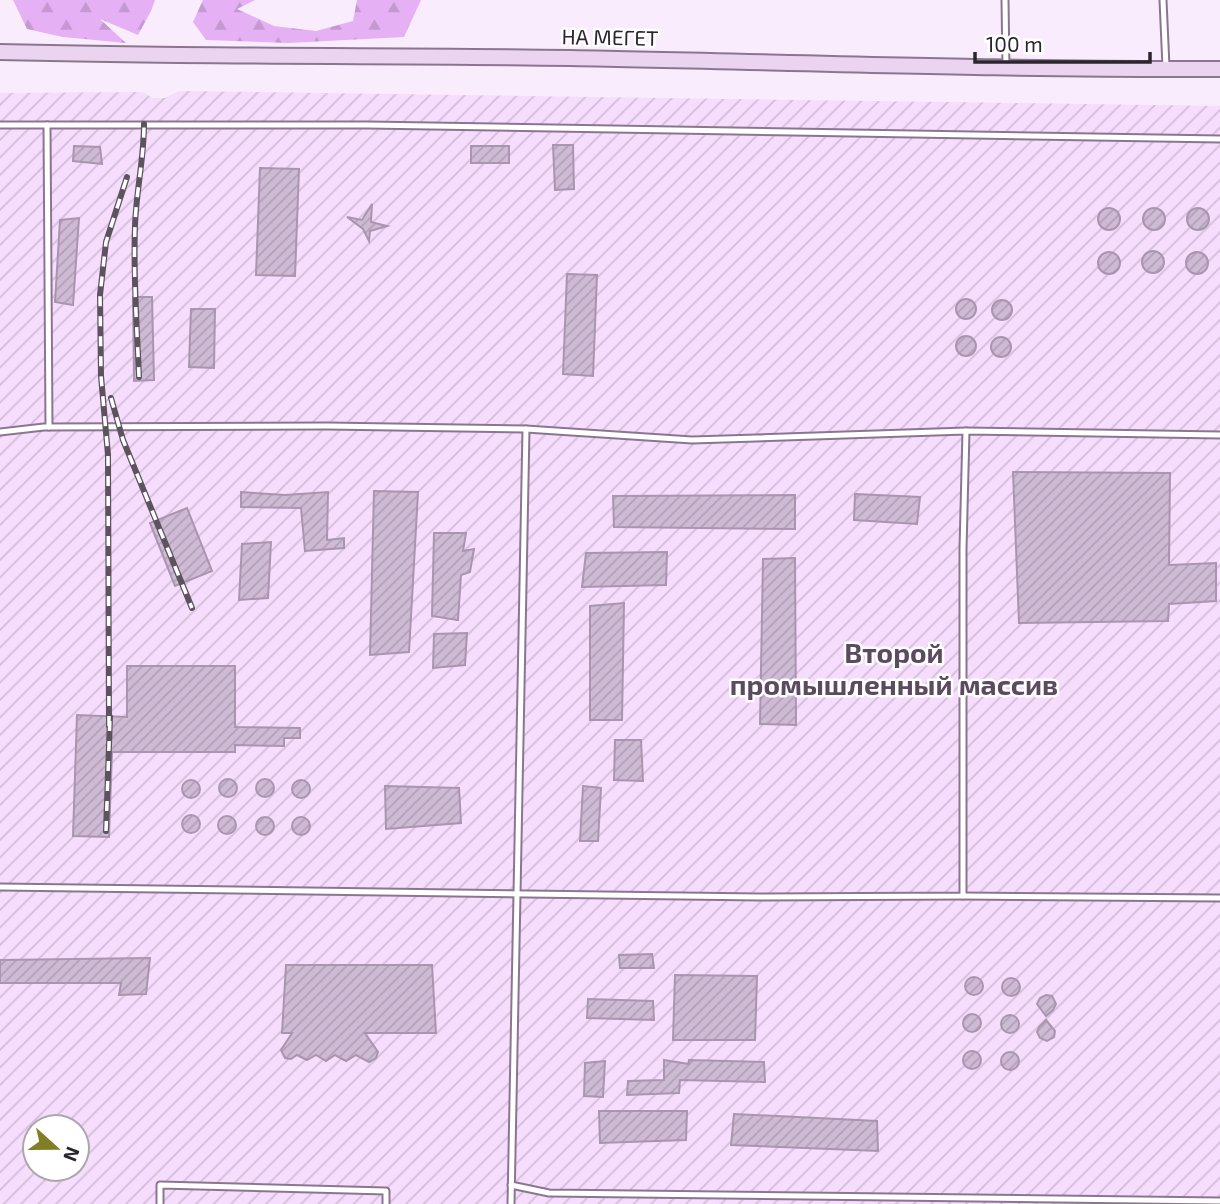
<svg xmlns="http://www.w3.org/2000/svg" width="1220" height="1204" viewBox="0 0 1220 1204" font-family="'Exo 2',sans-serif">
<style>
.industrial{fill:url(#industrial-furrows);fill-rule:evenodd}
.forest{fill:url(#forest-firs)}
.building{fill:url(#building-hatch);stroke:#a995af;stroke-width:2}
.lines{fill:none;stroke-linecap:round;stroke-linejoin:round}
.lane-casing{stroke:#8a778f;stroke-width:9}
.secondary-casing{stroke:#8a778f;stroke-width:18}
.lane{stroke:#fff;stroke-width:5}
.secondary{stroke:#ead4f0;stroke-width:14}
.rail-casing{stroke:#5c535f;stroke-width:6}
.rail{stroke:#fff;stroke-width:3.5;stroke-dasharray:10;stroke-linecap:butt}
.labels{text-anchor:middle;stroke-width:5;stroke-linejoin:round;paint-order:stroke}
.street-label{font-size:21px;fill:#2c242e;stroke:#fff}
.district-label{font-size:28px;font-weight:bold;fill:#5c4a61;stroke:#fff}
</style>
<defs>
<pattern id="industrial-furrows" width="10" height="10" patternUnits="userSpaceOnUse" patternTransform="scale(1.75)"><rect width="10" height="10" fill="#f6dcfd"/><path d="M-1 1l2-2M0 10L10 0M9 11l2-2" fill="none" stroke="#d3bdd9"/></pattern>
<pattern id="forest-firs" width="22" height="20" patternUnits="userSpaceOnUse" patternTransform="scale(1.75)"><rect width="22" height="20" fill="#e5b1f4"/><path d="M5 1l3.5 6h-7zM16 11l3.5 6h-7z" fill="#c598d2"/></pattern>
<pattern id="building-hatch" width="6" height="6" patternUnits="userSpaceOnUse" patternTransform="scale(1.75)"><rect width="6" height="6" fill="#cfbad5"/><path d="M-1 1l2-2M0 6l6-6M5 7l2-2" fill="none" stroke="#b2a0b7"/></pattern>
</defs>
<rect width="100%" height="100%" fill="#f9ecfd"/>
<path class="industrial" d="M179 91 1220 106V1204H0V93L143 92 152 98H165ZM35 1127H77V1169H35Z"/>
<g class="forest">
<polygon points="13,0 155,0 151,11 138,35 100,19 126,43 63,37 27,29"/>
<polygon points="203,0 255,0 237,9 274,26 316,31 353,21 357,0 421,0 404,37 288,43 206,40 193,22"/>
</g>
<g class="building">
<polygon points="553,145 573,145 574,189 555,190"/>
<polygon points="74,146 100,147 102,164 73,161"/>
<rect x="471" y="146" width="38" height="17"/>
<polygon points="260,168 299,169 295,276 256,275"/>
<polygon points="372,204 371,222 387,226 370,231 369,241 363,229 347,217 362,220"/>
<circle cx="1198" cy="219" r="11"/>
<circle cx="1109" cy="219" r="11"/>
<circle cx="1154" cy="219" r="11"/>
<polygon points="79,218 73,305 55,302 60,220"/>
<circle cx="1153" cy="262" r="11"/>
<circle cx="1109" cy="263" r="11"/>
<circle cx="1197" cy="263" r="11"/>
<polygon points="567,274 597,275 593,376 563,374"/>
<polygon points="133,297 152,297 154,380 134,381"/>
<circle cx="966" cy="309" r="10"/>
<circle cx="1002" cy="310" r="10"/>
<polygon points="191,309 215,309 214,368 189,367"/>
<circle cx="966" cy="346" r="10"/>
<circle cx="1001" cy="347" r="10"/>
<polygon points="1013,472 1170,473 1169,565 1216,563 1216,601 1169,604 1168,621 1019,623"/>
<polygon points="374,491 418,492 409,652 370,655"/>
<polygon points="241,492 285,495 328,492 327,540 344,538 344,548 305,551 301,508 241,507"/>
<polygon points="855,494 920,497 917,524 854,520"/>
<polygon points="795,495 795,529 614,527 613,496"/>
<polygon points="187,508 212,571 175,586 150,523"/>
<polygon points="434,533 466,533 463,551 474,549 470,572 461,575 458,620 432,616"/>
<polygon points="271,542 268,598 239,600 242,544"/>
<polygon points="667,552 666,585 582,587 586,553"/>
<polygon points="795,558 796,725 760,724 763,559"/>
<polygon points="624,603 622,720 590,720 590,606"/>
<polygon points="467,633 465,665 433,668 434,634"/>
<polygon points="127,666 235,666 235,727 300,728 300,738 284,738 284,746 235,745 235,752 112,752 109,837 73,836 77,715 127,717"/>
<polygon points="615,740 641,740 643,781 614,780"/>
<circle cx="228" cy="788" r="9"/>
<circle cx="265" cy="788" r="9"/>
<circle cx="191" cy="789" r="9"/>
<circle cx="301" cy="789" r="9"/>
<polygon points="385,786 459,788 461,823 386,829"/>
<polygon points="583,786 601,788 598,841 580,841"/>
<circle cx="191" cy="824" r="9"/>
<circle cx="227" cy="825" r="9"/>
<circle cx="301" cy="826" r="9"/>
<circle cx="265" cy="826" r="9"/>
<polygon points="652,954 654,968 620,968 619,955"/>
<polygon points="150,958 146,994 119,995 121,983 0,983 0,960"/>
<polygon points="286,965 432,965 436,1033 365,1033 378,1052 376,1058 369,1062 356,1055 346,1061 335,1055 326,1061 316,1055 307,1060 297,1055 291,1059 285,1058 281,1050 292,1033 282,1033"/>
<polygon points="675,975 757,976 755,1040 673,1040"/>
<circle cx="974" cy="986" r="9"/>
<circle cx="1011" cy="987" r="9"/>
<polygon points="1046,995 1052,996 1056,1004 1053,1010 1046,1016 1037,1004 1040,998"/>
<polygon points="588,999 653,1001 654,1020 587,1018"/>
<circle cx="972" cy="1023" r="9"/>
<circle cx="1010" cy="1024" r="9"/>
<polygon points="1046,1020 1055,1031 1054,1037 1047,1041 1040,1038 1037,1032 1039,1027"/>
<circle cx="972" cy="1060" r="9"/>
<circle cx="1010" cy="1061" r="9"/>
<polygon points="664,1060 689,1064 689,1060 764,1062 765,1082 680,1080 679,1093 627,1095 628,1081 664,1080"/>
<polygon points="605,1061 603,1097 584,1096 585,1063"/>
<polygon points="599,1111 687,1111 686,1140 600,1143"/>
<polygon points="734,1114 877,1121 878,1151 731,1145"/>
</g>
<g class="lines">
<g class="lane-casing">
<g id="lane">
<polyline points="1005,0 1006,67"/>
<polyline points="1163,0 1166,67"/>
<polyline points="0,125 368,125 1220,139"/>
<polyline points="47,125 49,427"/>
<polyline points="0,432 44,427 327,426 526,429 692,440 966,431 1220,435"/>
<polyline points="0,887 760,897 963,896 963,549 966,431"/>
<polyline points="963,896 1220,898"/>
<polyline points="511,1185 549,1193 1220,1201"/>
<polyline points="160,1204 160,1185 386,1191 386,1204"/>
<polyline points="511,1204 526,429"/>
</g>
</g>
<g class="secondary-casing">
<path id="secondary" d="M0 52C190 57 380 55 570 58 787 62 1003 70 1220 69"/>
</g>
<use href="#lane" class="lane"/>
<use href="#secondary" class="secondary"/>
<g class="rail-casing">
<g id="rail">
<path d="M139 377C137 327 133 276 135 226 136 192 144 159 144 124"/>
<polyline points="111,398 123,440 192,608"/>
<polyline points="109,726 108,455 101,376 100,295 106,242 127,177"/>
<polyline points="106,831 110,717"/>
</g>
</g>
<use href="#rail" class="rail"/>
</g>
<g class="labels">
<g class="street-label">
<text transform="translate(610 38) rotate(1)" y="7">НА МЕГЕТ</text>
</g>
<g class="district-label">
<text x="894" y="663">Второй<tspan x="894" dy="32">промышленный массив</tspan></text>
</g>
</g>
<g transform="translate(56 1148) rotate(111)"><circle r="33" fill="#ffffff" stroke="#aba7ab" stroke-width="2"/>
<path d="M0-5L12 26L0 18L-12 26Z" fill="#807f28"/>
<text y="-10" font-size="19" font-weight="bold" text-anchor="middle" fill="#2c242e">N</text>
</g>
<path d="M975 52v10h175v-10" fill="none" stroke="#2c242e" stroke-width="3.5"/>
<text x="986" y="52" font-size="21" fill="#2c242e" stroke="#ffffff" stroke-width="5" paint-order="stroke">100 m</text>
</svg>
